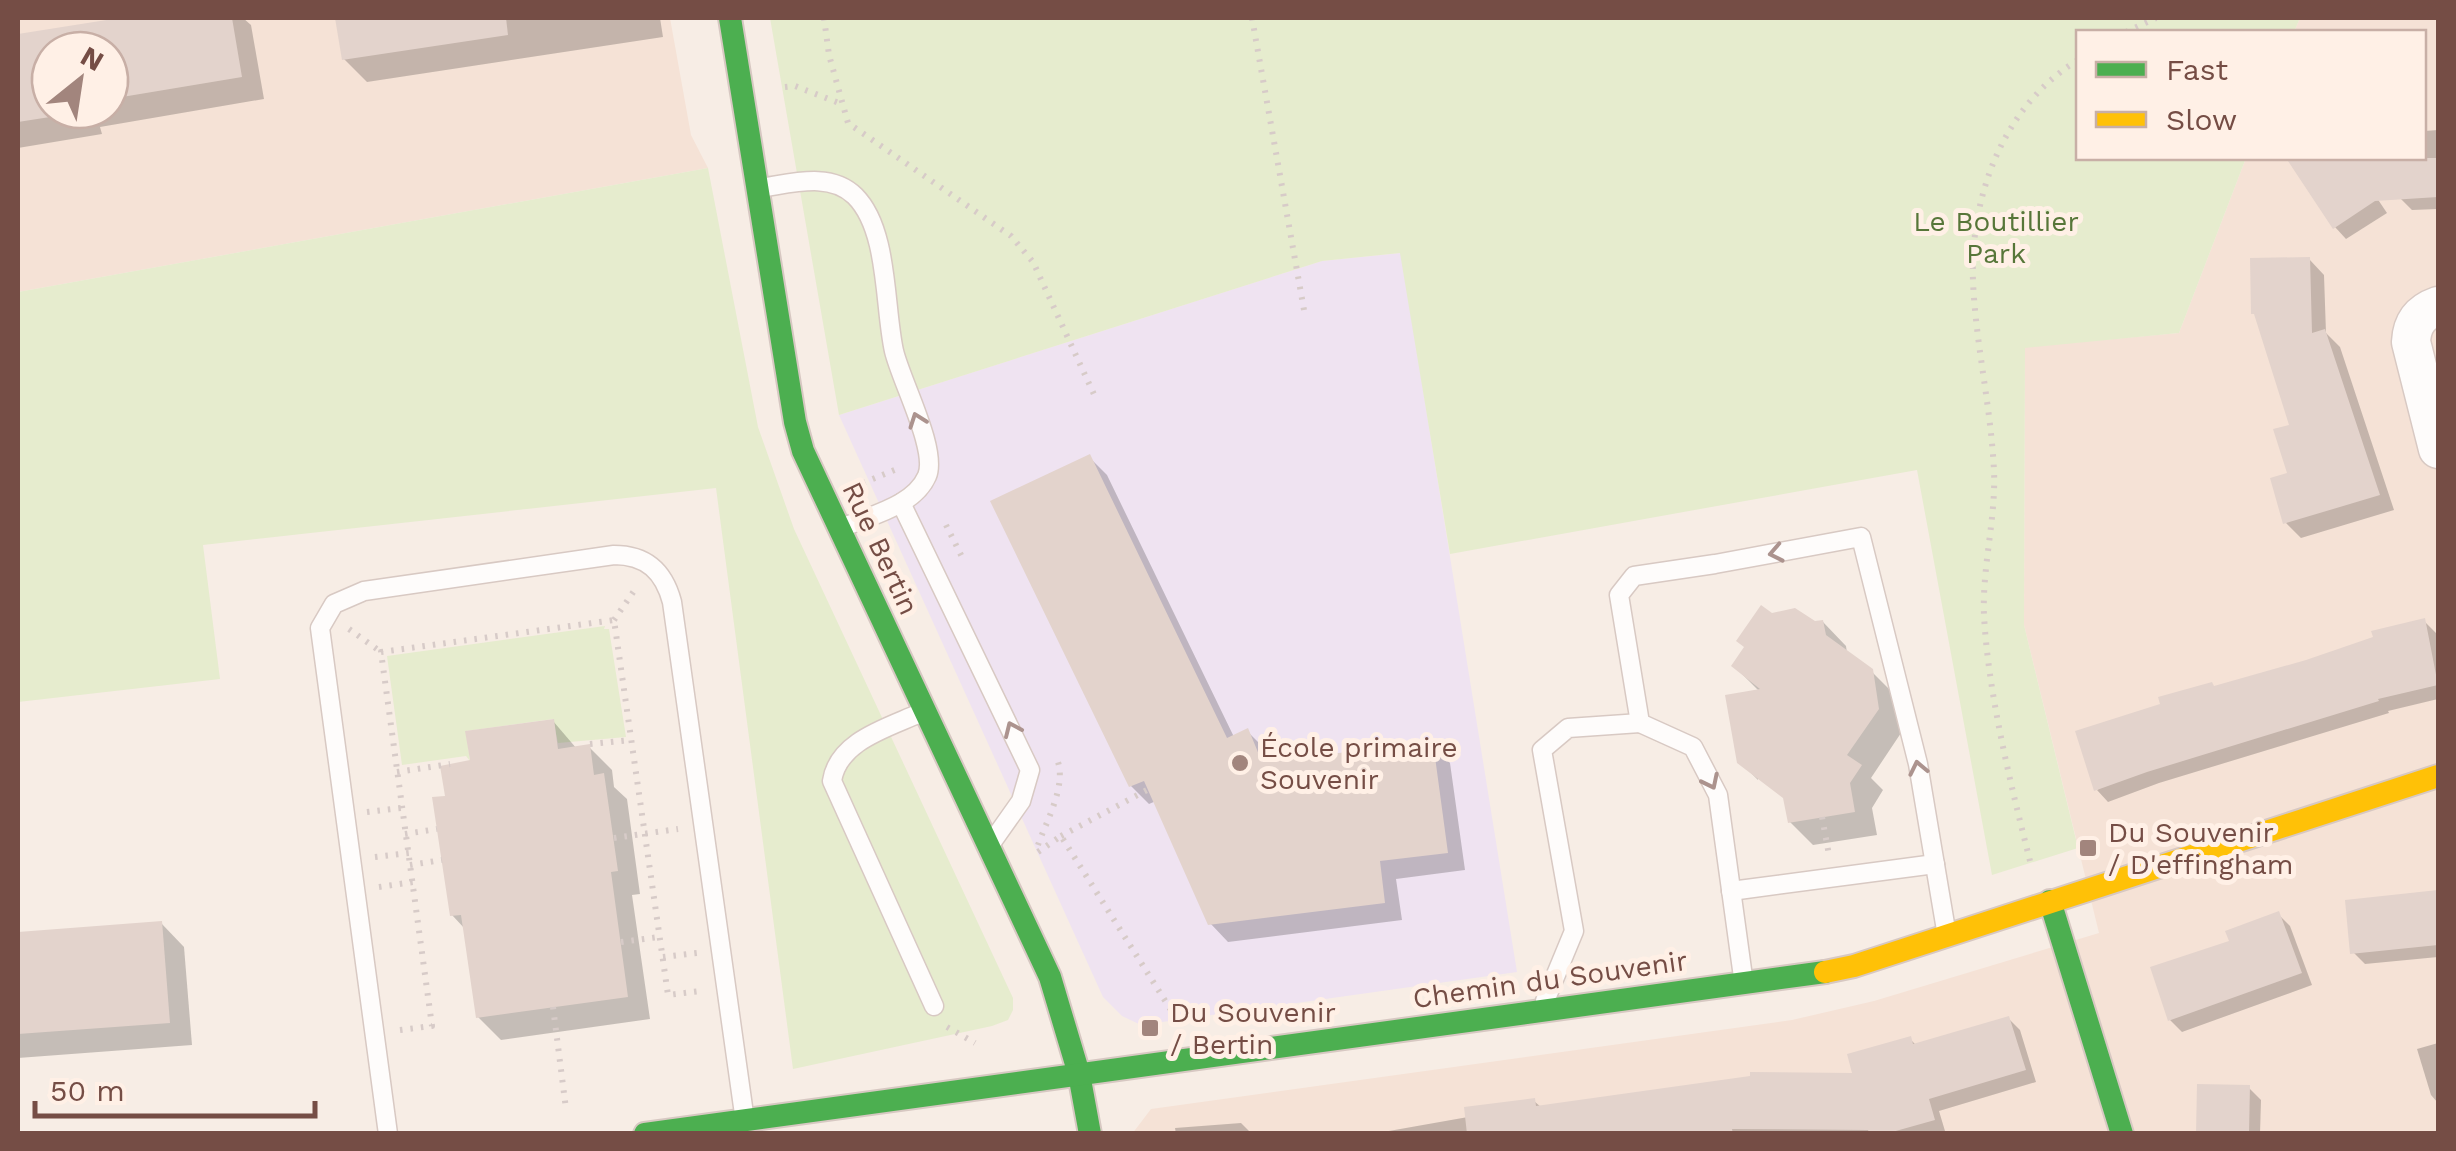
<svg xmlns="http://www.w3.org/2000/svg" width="2456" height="1151" viewBox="0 0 2456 1151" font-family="'Work Sans',sans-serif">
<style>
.residential{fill:#f5e2d6;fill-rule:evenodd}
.education{fill:#efe3f1}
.green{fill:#e6ecce}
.shadow{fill:#0003;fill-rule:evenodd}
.building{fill:#e3d3cc}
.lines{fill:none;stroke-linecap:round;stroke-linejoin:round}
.lane-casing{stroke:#d8c9c3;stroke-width:21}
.street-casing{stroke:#d8c9c3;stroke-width:41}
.fast-casing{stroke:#d7c8c2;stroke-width:26}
.slow-casing{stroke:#d7c8c2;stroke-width:26}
.path{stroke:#d7cbc8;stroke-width:6;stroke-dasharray:2.5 8;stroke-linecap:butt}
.lane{stroke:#fefcfb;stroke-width:18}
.street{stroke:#fefcfb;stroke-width:38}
.fast{stroke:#4caf50;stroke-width:22}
.slow{stroke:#ffc107;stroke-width:22}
.oneway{stroke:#ac938e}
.poi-dot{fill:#a2857d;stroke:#fff0e6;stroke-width:4}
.labels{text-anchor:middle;stroke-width:10;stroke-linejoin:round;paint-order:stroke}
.park-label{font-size:28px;fill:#577639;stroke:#fff0e6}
.street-label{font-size:28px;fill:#754d45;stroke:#fff0e6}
.poi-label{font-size:28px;fill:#754d45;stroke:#fff0e6;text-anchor:start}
</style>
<rect width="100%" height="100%" fill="#f7ede5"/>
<g class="residential">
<path d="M18 18H670L691 135 708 168 18 292ZM50 50H110V110H50Z"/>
<polygon points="2300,18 2438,18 2438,1133 1132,1134 1151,1109 1792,1020 1874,1001 2099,933 2024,625 2025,347 2179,333 2246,158 2424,158 2424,32 2294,32"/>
</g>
<polygon class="education" points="1401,253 1517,972 1141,1025 1122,1016 1103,997 839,415 1322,261"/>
<g class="green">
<polygon points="770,18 2300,18 2294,32 2078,32 2078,158 2246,158 2179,333 2025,348 2024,625 2078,848 1992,875 1917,470 1450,554 1400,253 1322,261 839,415"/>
<polygon points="708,168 758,427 794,529 1013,998 1013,1010 1008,1020 992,1026 793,1069 716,488 203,545 220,679 18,702 18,292"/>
<polygon points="605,626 604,629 609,629 626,737 558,743 553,719 466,731 470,761 466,756 402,765 387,656"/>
</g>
<g class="shadow">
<path d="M135 18H243L251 25 264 99 100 127 102 134 18 148V37ZM50 50H110V110H50Z"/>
<polygon points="338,18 660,18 663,37 367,82 344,59"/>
<polygon points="2438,130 2438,209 2412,210 2400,198 2397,158 2424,158 2424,131"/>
<polygon points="2290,158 2350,158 2387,213 2346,239 2335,227"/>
<polygon points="2309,259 2324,275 2326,333 2340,347 2394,510 2301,538 2286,523"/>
<polygon points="1089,457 1107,475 1234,737 1247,731 1265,749 1271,763 1432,745 1450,763 1465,870 1396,879 1402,920 1228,942 1210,923 1156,801 1149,804 1131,786"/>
<polygon points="1772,615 1814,624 1823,622 1846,646 1847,653 1871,671 1895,695 1901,733 1871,778 1883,790 1872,808 1877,835 1813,845 1790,822 1795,803 1758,776 1758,780 1740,762 1759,691 1734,666"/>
<polygon points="2424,621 2436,633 2438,643 2438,699 2388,711 2389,713 2159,783 2108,802 2097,790 2307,662"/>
<polygon points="553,721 577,749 589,747 612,770 614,787 627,799 640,894 632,895 650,1019 501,1040 478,1017 465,929 452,915 448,798 473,762"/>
<polygon points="2437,893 2438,957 2365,964 2353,952"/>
<polygon points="2278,914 2290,926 2312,985 2182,1032 2170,1020 2232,942"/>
<polygon points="161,923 184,947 192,1045 18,1058 18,934"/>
<polygon points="2008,1018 2020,1030 2036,1082 1939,1111 1945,1131 1938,1134 1372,1134 1468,1117 1534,1101 1542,1108 1855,1075 1910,1039 1917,1046"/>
<polygon points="2438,1043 2438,1103 2431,1095 2417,1049"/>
<polygon points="2249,1088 2261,1100 2260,1134 2199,1134"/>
<polygon points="1241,1123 1252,1134 1176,1134 1175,1128"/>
</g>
<g class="building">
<polygon points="119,18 232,18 242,77 110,99 110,50 50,50 50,117 18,122 18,34"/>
<polygon points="335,18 506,18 508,35 342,60"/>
<polygon points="2286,158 2438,158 2438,197 2375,201 2333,229"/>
<polygon points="2310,257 2312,333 2325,329 2380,495 2283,524 2270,478 2287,473 2273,429 2289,425 2254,314 2251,314 2250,258"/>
<polygon points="1090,454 1227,738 1248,728 1262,762 1433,742 1448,853 1380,861 1385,903 1208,925 1144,781 1129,787 990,501"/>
<polygon points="1761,605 1772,613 1795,608 1815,621 1823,620 1826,635 1873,669 1879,709 1847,755 1862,765 1850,783 1855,812 1788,823 1783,798 1737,763 1725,695 1760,689 1731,666 1744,647 1736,641"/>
<polygon points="2425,618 2438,685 2378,699 2379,701 2147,772 2094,791 2075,731 2160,704 2158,697 2212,682 2214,686 2306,660 2373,637 2371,631"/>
<polygon points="554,719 558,749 590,744 594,775 604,773 618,871 611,872 628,997 476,1018 461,915 450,916 432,797 445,796 440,766 470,760 465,731"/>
<polygon points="2438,890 2438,945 2350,954 2345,900"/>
<polygon points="2279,911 2302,973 2168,1021 2150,967 2229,941 2225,931"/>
<polygon points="162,921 170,1023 18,1034 18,932"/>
<polygon points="2009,1016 2026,1070 1929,1099 1935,1120 1885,1134 1870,1134 1868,1130 1732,1129 1733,1134 1467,1134 1464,1107 1535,1098 1536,1106 1750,1076 1750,1072 1852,1073 1847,1054 1911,1036 1913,1044"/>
<polygon points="2197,1084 2250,1085 2249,1134 2196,1134"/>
</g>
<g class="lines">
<g class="lane-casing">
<g id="lane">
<path d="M759 188C790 184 830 171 855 196 889 230 884 306 894 351 901 381 938 450 927 476 914 506 871 515 844 527"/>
<polyline points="901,503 1030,770 1021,801 992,842"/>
<path d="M920 713C887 728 838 741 832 781L934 1006"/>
<polyline points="1731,891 1935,864"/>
<polyline points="1743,977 1718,795 1693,747 1640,723 1619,595 1634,576 1715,564 1861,537 1918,764 1946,930"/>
<polyline points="1545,1001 1574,931 1542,750 1568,728 1640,723"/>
<path d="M388 1134 320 628 334 604 364 591 614 555C647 555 664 572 672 602L744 1114"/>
</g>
</g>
<g class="street-casing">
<path id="street" d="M2438 306C2421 312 2412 322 2411 342L2438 449"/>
</g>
<g class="fast-casing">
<g id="fast">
<polyline points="730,18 795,422 803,451 1050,977 1079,1074 1090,1134"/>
<polyline points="2050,901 2122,1134"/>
<polyline points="645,1134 1825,972"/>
</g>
</g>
<g class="slow-casing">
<polyline id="slow" points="1825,972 1854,966 2438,776"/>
</g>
<g class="path">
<polyline points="824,18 829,55 848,123 1011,236 1033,262 1097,401"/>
<polyline points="1252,18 1304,310"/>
<polyline points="2126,32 2156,18"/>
<polyline points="785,87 795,86 839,103"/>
<polyline points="863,483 897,469"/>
<polyline points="946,525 964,561"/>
<polyline points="614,620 636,588"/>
<polyline points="349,629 381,652"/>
<polyline points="590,744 631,740"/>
<polyline points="397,772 450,764"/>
<polyline points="367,812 401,808"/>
<polyline points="1822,817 1829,855"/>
<polyline points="405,834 437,829"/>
<polyline points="1061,836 1147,790"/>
<polyline points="614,838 678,829"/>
<path d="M1038 845C1046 822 1066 787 1058 762"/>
<polyline points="1038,852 1061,836 1176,1018"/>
<polyline points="375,857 409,853"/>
<path d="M2030 861C2011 786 1988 693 1984 615 1982 567 1996 519 1994 471 1991 407 1976 346 1973 282 1970 196 2003 106 2078 60"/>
<polyline points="410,865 442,860"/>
<polyline points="379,887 413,882"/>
<polyline points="621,942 659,937"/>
<polyline points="663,957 697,953"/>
<polyline points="553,1007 566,1109"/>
<polyline points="947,1027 975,1043"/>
<polyline points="400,1030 432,1026 381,652 614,620 668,995 701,991"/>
</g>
<use href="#lane" class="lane"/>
<use href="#street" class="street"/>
<use href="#fast" class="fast"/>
<use href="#slow" class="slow"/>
</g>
<defs><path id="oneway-chevron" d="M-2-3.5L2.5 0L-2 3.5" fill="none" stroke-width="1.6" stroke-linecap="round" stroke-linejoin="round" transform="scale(2.5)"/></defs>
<g class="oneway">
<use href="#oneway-chevron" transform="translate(917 420) rotate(-110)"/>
<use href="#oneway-chevron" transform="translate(1776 553) rotate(169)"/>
<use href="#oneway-chevron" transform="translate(1012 729) rotate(-114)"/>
<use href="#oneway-chevron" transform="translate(1918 768) rotate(-102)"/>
<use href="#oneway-chevron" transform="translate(1711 782) rotate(64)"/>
</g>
<g class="poi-dot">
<circle cx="1240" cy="763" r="10"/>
<rect x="2078" y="838" width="20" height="20" rx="5"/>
<rect x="1140" y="1018" width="20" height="20" rx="5"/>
</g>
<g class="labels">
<g class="park-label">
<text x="1996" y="231">Le Boutillier<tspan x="1996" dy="32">Park</tspan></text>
</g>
<g class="street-label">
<text transform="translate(881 548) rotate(65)" y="10">Rue Bertin</text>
<text transform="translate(1550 979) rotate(-8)" y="10">Chemin du Souvenir</text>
</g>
<g class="poi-label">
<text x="1260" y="757">École primaire<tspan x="1260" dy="32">Souvenir</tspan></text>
<text x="2108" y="842">Du Souvenir<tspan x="2108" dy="32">/ D'effingham</tspan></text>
<text x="1170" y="1022">Du Souvenir<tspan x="1170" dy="32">/ Bertin</tspan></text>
</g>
</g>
<rect width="2456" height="1151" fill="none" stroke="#754d45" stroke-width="40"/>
<rect x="2076" y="30" width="350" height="130" fill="#fff0e6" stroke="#c8afa6" stroke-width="2.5"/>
<rect x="2096" y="62" width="50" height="15" fill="#4caf50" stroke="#c8afa6" stroke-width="2.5"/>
<text x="2166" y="80" font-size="30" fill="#754d45">Fast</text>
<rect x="2096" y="112" width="50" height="15" fill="#ffc107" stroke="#c8afa6" stroke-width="2.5"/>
<text x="2166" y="130" font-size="30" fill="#754d45">Slow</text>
<g transform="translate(80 80) rotate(30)"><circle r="48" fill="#fff0e6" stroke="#c8afa6" stroke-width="2.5"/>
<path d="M0-8L18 38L0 25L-18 38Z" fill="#a2857d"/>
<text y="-15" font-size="28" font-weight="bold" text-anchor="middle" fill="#754d45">N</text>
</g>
<path d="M35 1101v15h280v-15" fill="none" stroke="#754d45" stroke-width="5"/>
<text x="50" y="1101" font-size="30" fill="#754d45" stroke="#fff0e6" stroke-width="8" paint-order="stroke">50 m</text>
</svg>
